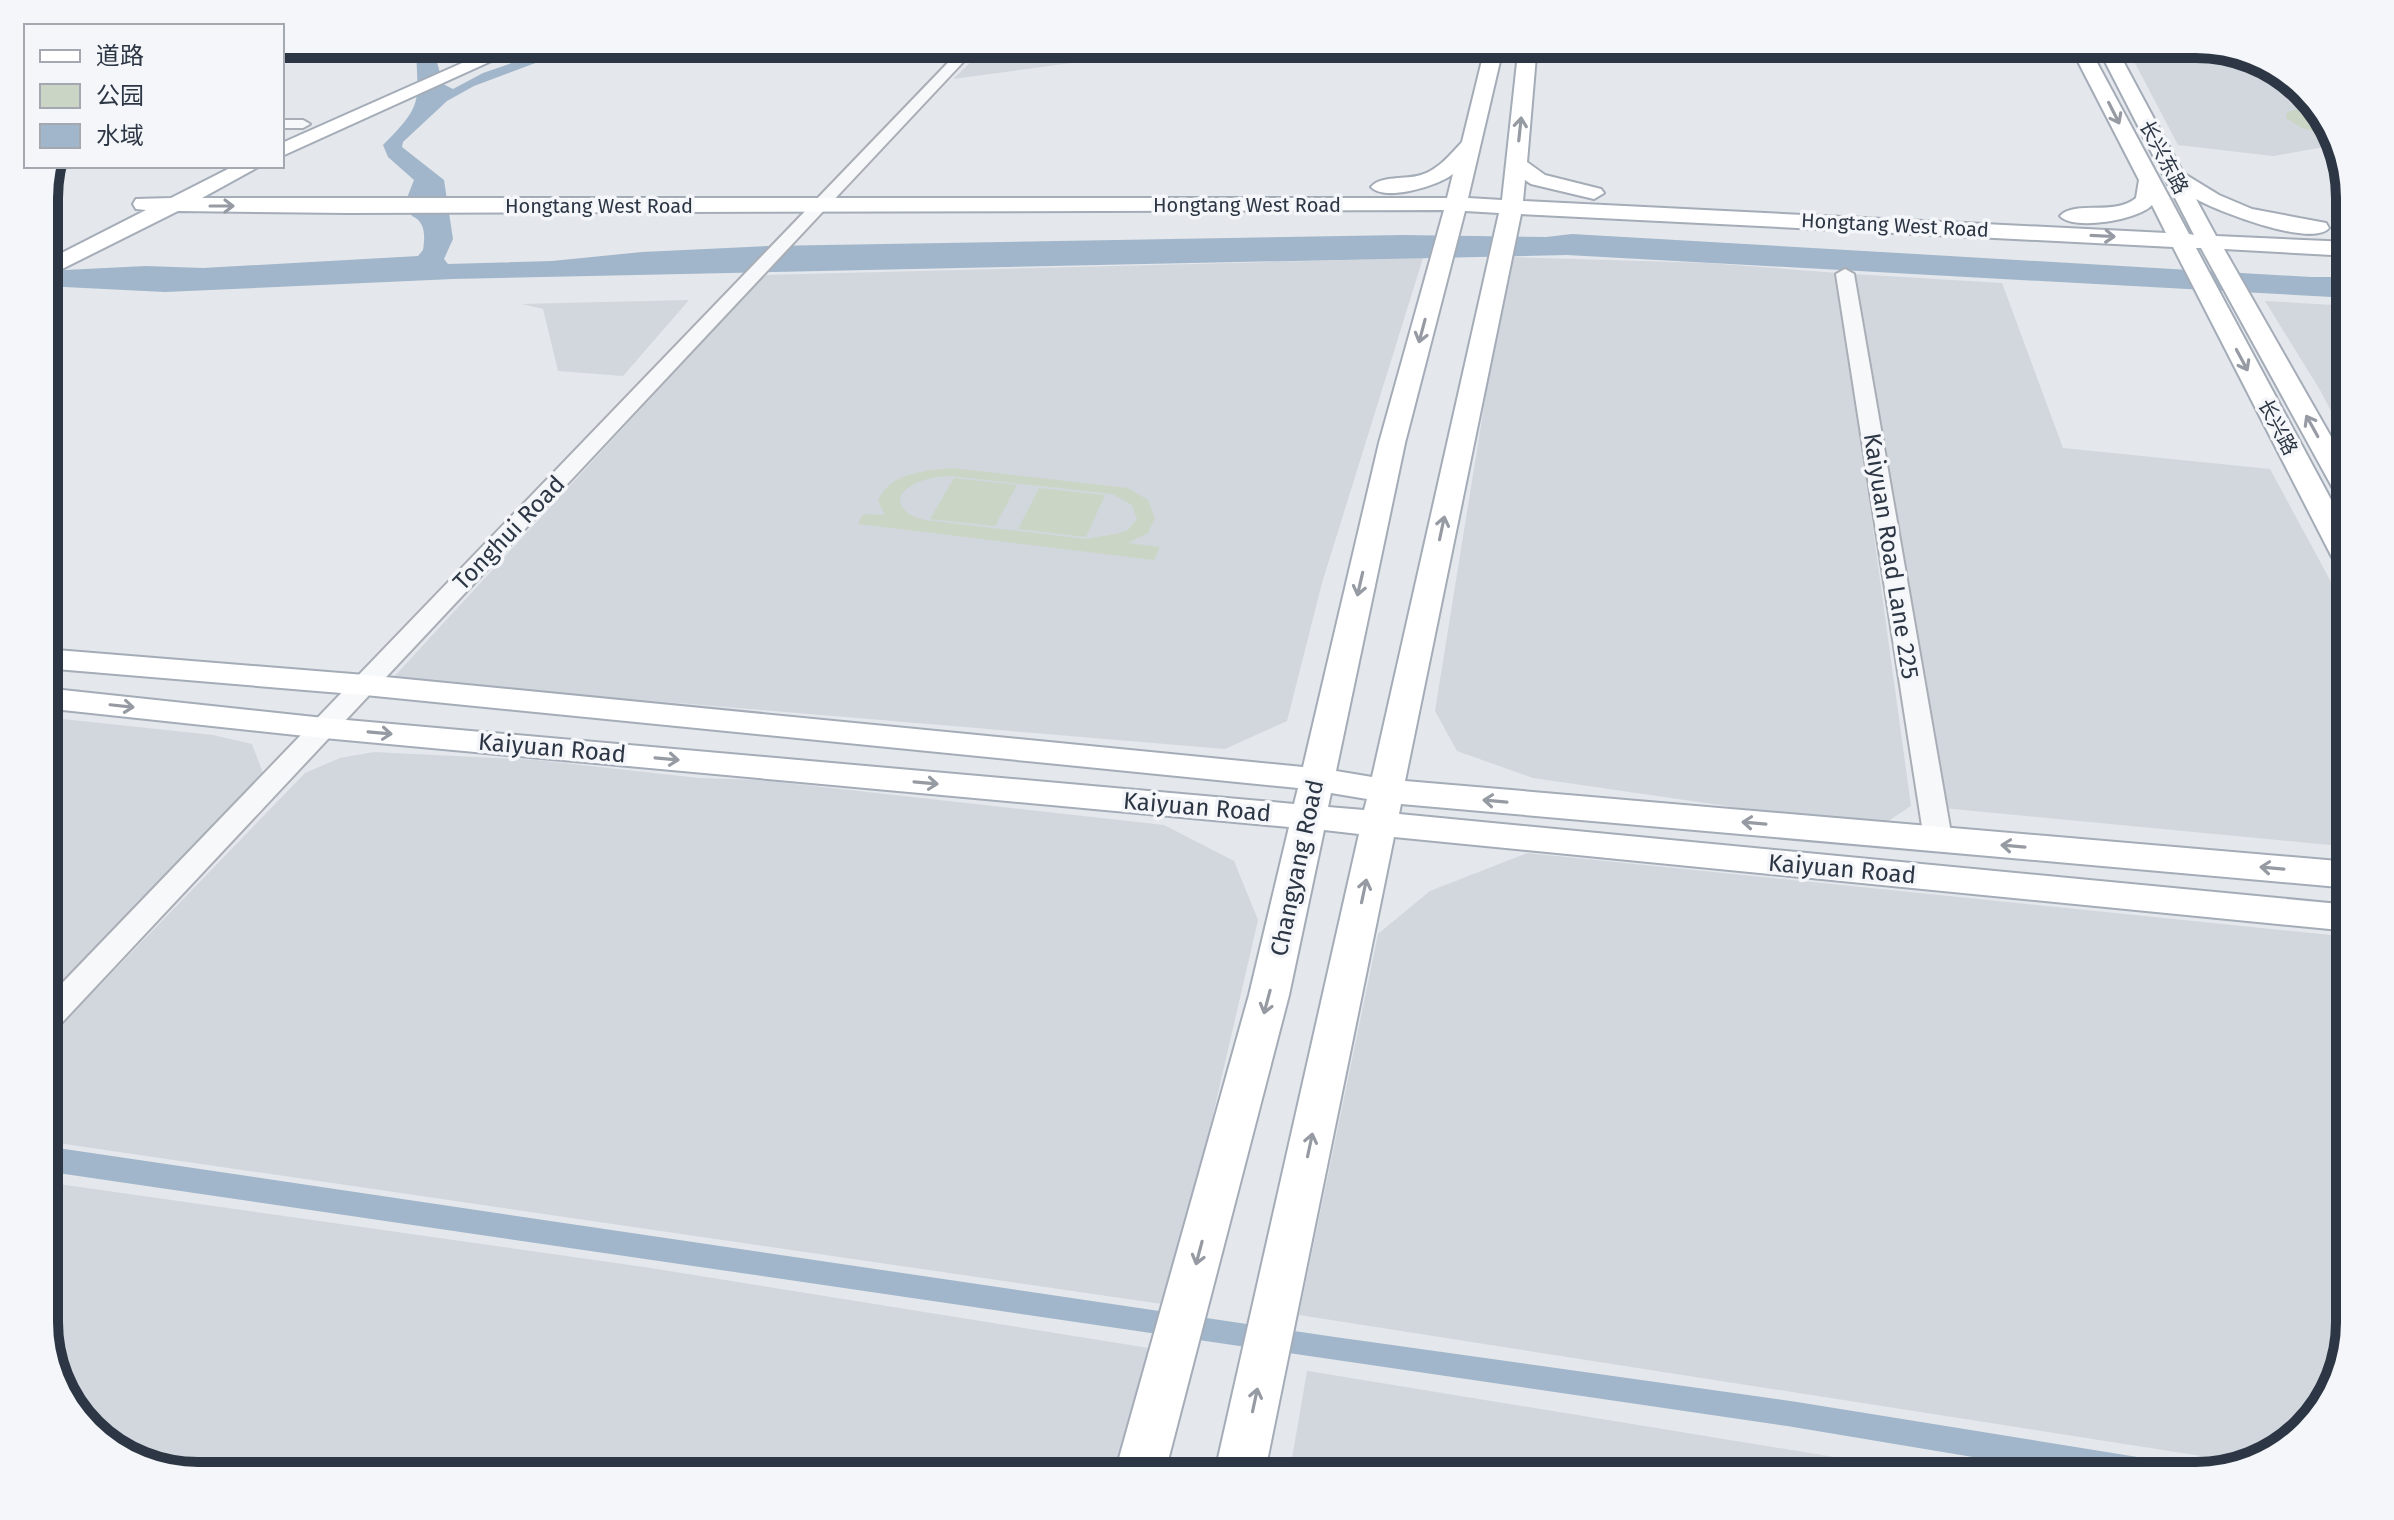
<svg xmlns="http://www.w3.org/2000/svg" width="2394" height="1520" viewBox="0 0 2394 1520" font-family="'Fira Sans','Noto Sans SC',sans-serif">
<style>
.built{fill:#d2d7dd}
.green{fill:#cad5c6;fill-rule:evenodd}
.water{fill:#a1b6ca}
.lines{fill:none;stroke-linecap:round;stroke-linejoin:round}
.minor-casing{stroke:#a9aeb6;stroke-width:4}
.major-casing{stroke:#a4acb7;stroke-width:4}
.minor{fill:#f7f8fa;fill-rule:evenodd}
.major{fill:#fff;fill-rule:evenodd}
.oneway{stroke:#969aa2}
.labels{text-anchor:middle;stroke-width:7;stroke-linejoin:round;paint-order:stroke}
.far-street-label{font-size:20px;fill:#2c3644;stroke:#f4f6f9}
.street-label{font-size:24px;fill:#2c3644;stroke:#f4f6f9}
.rim{fill:none;stroke:#2c3644;stroke-width:10}
</style>
<rect width="100%" height="100%" fill="#e4e7ec"/>
<g class="built">
<polygon points="990,44 1085,44 1100,59 953,79"/>
<polygon points="2153,58 2258,63 2281,70 2330,122 2336,145 2273,156 2178,145 2135,63"/>
<polygon points="1508,257 1707,263 1838,273 1911,806 1884,824 1795,816 1533,778 1457,751 1435,711"/>
<polygon points="1423,258 1322,583 1287,721 1225,749 392,679 764,275"/>
<polygon points="1852,274 2002,283 2063,448 2270,469 2350,617 2350,847 1943,808"/>
<polygon points="689,300 623,376 558,371 543,309 522,304"/>
<polygon points="2265,301 2350,306 2350,447 2320,390"/>
<polygon points="44,717 213,735 252,744 263,773 44,1002"/>
<polygon points="374,752 536,760 699,778 760,780 1164,825 1234,861 1258,920 1169,1305 44,1141 44,1043 305,773 340,758"/>
<polygon points="1527,853 2350,937 2350,1322 2324,1407 2272,1456 2246,1463 1299,1315 1378,934 1430,891"/>
<polygon points="44,1182 644,1267 1155,1349 1119,1476 198,1476 113,1450 65,1399 44,1331"/>
<polygon points="1307,1371 1308,1371 1950,1476 1289,1476"/>
</g>
<g class="green">
<polygon points="2314,105 2330,122 2334,137 2302,128 2286,118 2287,112"/>
<path d="M953 468 1128 488 1148 500 1155 518 1148 533 1128 543 1160 547 1154 560 858 524 863 514 885 515 878 501C888 473 927 470 953 468ZM951 476 1112 494 1132 505 1137 519 1128 530 1120 533 1086 539 925 520C912 517 900 512 900 497 911 480 932 477 951 476Z"/>
<polygon points="954,478 1017,485 995,526 930,519"/>
<polygon points="1039,488 1105,495 1086,537 1018,529"/>
</g>
<g class="water">
<path d="M416 44H432L443 84 453 89 483 73 555 48 586 44 474 86 447 101 403 142 402 147 444 180 453 239 444 259 448 264 552 261 642 252 767 246 1403 235 1546 237 1572 234 2311 277H2350V298L1567 255 453 279 165 292 44 286V271L146 266 203 268 418 256 423 250C425 237 426 222 412 216L405 203 414 180 388 157 383 145C426 102 417 101 416 44Z"/>
<polygon points="44,1146 1335,1337 1797,1402 2218,1470 2196,1476 2087,1476 1787,1426 44,1171"/>
</g>
<g class="lines">
<g class="minor-casing">
<g id="minor">
<polygon points="966,44 980,44 55,1030 44,1033 44,1002"/>
<polygon points="1916,44 2021,44 2223,52 2243,58 2237,61 1923,48"/>
<polygon points="282,120 303,120 310,124 303,128 282,128"/>
<polygon points="1845,269 1854,274 1952,839 1948,846 1938,848 1928,846 1924,839 1836,274"/>
</g>
</g>
<g class="major-casing">
<g id="major">
<polygon points="505,44 529,44 282,156 282,143"/>
<path d="M1486 44H1504L1468 198 1502 200 1519 44H1537L1527 162 1545 175 1601 189 1604 193 1594 199 1531 184 1525 180 1523 201 2166 233 2152 205C2139 220 2073 231 2060 216 2075 200 2115 216 2136 198L2139 180 2069 44H2087L2189 234 2194 235 2096 44H2114L2183 173 2219 195 2252 209 2326 223 2329 228C2312 248 2217 211 2196 199L2216 236 2350 242V256L2224 249 2350 470V502L2340 500 2336 494 2201 248H2196L2350 535V572L2340 569 2335 563 2173 247 1521 214 1405 781 2350 862V888L1401 804 1399 814 2350 905V931L1394 837 1264 1476H1214L1359 834 1324 830 1289 995 1164 1476H1114L1249 995 1289 827 324 738 44 708V688L324 718 1294 804 1298 788 365 695 44 668V649L365 675 1303 767 1379 443 1444 210 348 213 178 211 44 278V262L146 210 136 209 133 204 136 199 171 198 234 166H260L202 198H1447L1453 174C1438 186 1385 202 1371 187 1381 175 1406 180 1421 175 1439 169 1450 155 1462 142ZM1465 211 1499 213 1372 777 1336 771 1405 443ZM1331 793 1367 799 1364 810 1328 807Z"/>
</g>
</g>
<use href="#minor" class="minor"/>
<use href="#major" class="major"/>
</g>
<defs><path id="oneway-shaft" d="M-6 0H5M1.5-3L5.5 0L1.5 3" fill="none" stroke-width="1.6" stroke-linecap="round" stroke-linejoin="round" transform="scale(2)"/></defs>
<g class="oneway">
<use href="#oneway-shaft" transform="translate(2114 113) rotate(63)"/>
<use href="#oneway-shaft" transform="translate(1520 129) rotate(-84)"/>
<use href="#oneway-shaft" transform="translate(222 206)"/>
<use href="#oneway-shaft" transform="translate(2103 236) rotate(3)"/>
<use href="#oneway-shaft" transform="translate(1422 331) rotate(105)"/>
<use href="#oneway-shaft" transform="translate(2242 360) rotate(62)"/>
<use href="#oneway-shaft" transform="translate(2312 426) rotate(-119)"/>
<use href="#oneway-shaft" transform="translate(1442 528) rotate(-78)"/>
<use href="#oneway-shaft" transform="translate(1360 584) rotate(103)"/>
<use href="#oneway-shaft" transform="translate(122 706) rotate(6)"/>
<use href="#oneway-shaft" transform="translate(380 733) rotate(5)"/>
<use href="#oneway-shaft" transform="translate(667 759) rotate(5)"/>
<use href="#oneway-shaft" transform="translate(926 783) rotate(5)"/>
<use href="#oneway-shaft" transform="translate(1495 801) rotate(-175)"/>
<use href="#oneway-shaft" transform="translate(1754 823) rotate(-175)"/>
<use href="#oneway-shaft" transform="translate(2013 846) rotate(-175)"/>
<use href="#oneway-shaft" transform="translate(2272 868) rotate(-175)"/>
<use href="#oneway-shaft" transform="translate(1364 891) rotate(-78)"/>
<use href="#oneway-shaft" transform="translate(1267 1002) rotate(105)"/>
<use href="#oneway-shaft" transform="translate(1310 1145) rotate(-78)"/>
<use href="#oneway-shaft" transform="translate(1199 1253) rotate(105)"/>
<use href="#oneway-shaft" transform="translate(1255 1400) rotate(-78)"/>
</g>
<g class="labels">
<g class="far-street-label">
<text transform="translate(2164 157) rotate(62)" y="7">长兴东路</text>
<text x="1247" y="212">Hongtang West Road</text>
<text x="599" y="213">Hongtang West Road</text>
<text transform="translate(1895 225) rotate(3)" y="7">Hongtang West Road</text>
<text transform="translate(2278 427) rotate(62)" y="7">长兴路</text>
</g>
<g class="street-label">
<text transform="translate(509 533) rotate(-46)" y="8">Tonghui Road</text>
<text transform="translate(1891 556) rotate(81)" y="8">Kaiyuan Road Lane 225</text>
<text transform="translate(552 748) rotate(5)" y="8">Kaiyuan Road</text>
<text transform="translate(1197 807) rotate(5)" y="8">Kaiyuan Road</text>
<text transform="translate(1297 868) rotate(-78)" y="8">Changyang Road</text>
<text transform="translate(1842 869) rotate(5)" y="8">Kaiyuan Road</text>
</g>
</g>
<path d="M0 0H2394V1520H0ZM198 58H2196A140 140 0 0 1 2336 198V1322A140 140 0 0 1 2196 1462H198A140 140 0 0 1 58 1322V198A140 140 0 0 1 198 58Z" fill="#f4f6f9" fill-rule="evenodd"/>
<path class="rim" d="M198 58H2196A140 140 0 0 1 2336 198V1322A140 140 0 0 1 2196 1462H198A140 140 0 0 1 58 1322V198A140 140 0 0 1 198 58Z"/>
<rect x="24" y="24" width="260" height="144" fill="#f4f6f9" stroke="#a4a9b1" stroke-width="2"/>
<rect x="40" y="50" width="40" height="12" fill="#ffffff" stroke="#a4a9b1" stroke-width="2"/>
<text x="96" y="64" font-size="24" fill="#2c3644">道路</text>
<rect x="40" y="84" width="40" height="24" fill="#cad5c6" stroke="#a4a9b1" stroke-width="2"/>
<text x="96" y="104" font-size="24" fill="#2c3644">公园</text>
<rect x="40" y="124" width="40" height="24" fill="#a1b6ca" stroke="#a4a9b1" stroke-width="2"/>
<text x="96" y="144" font-size="24" fill="#2c3644">水域</text>
</svg>
